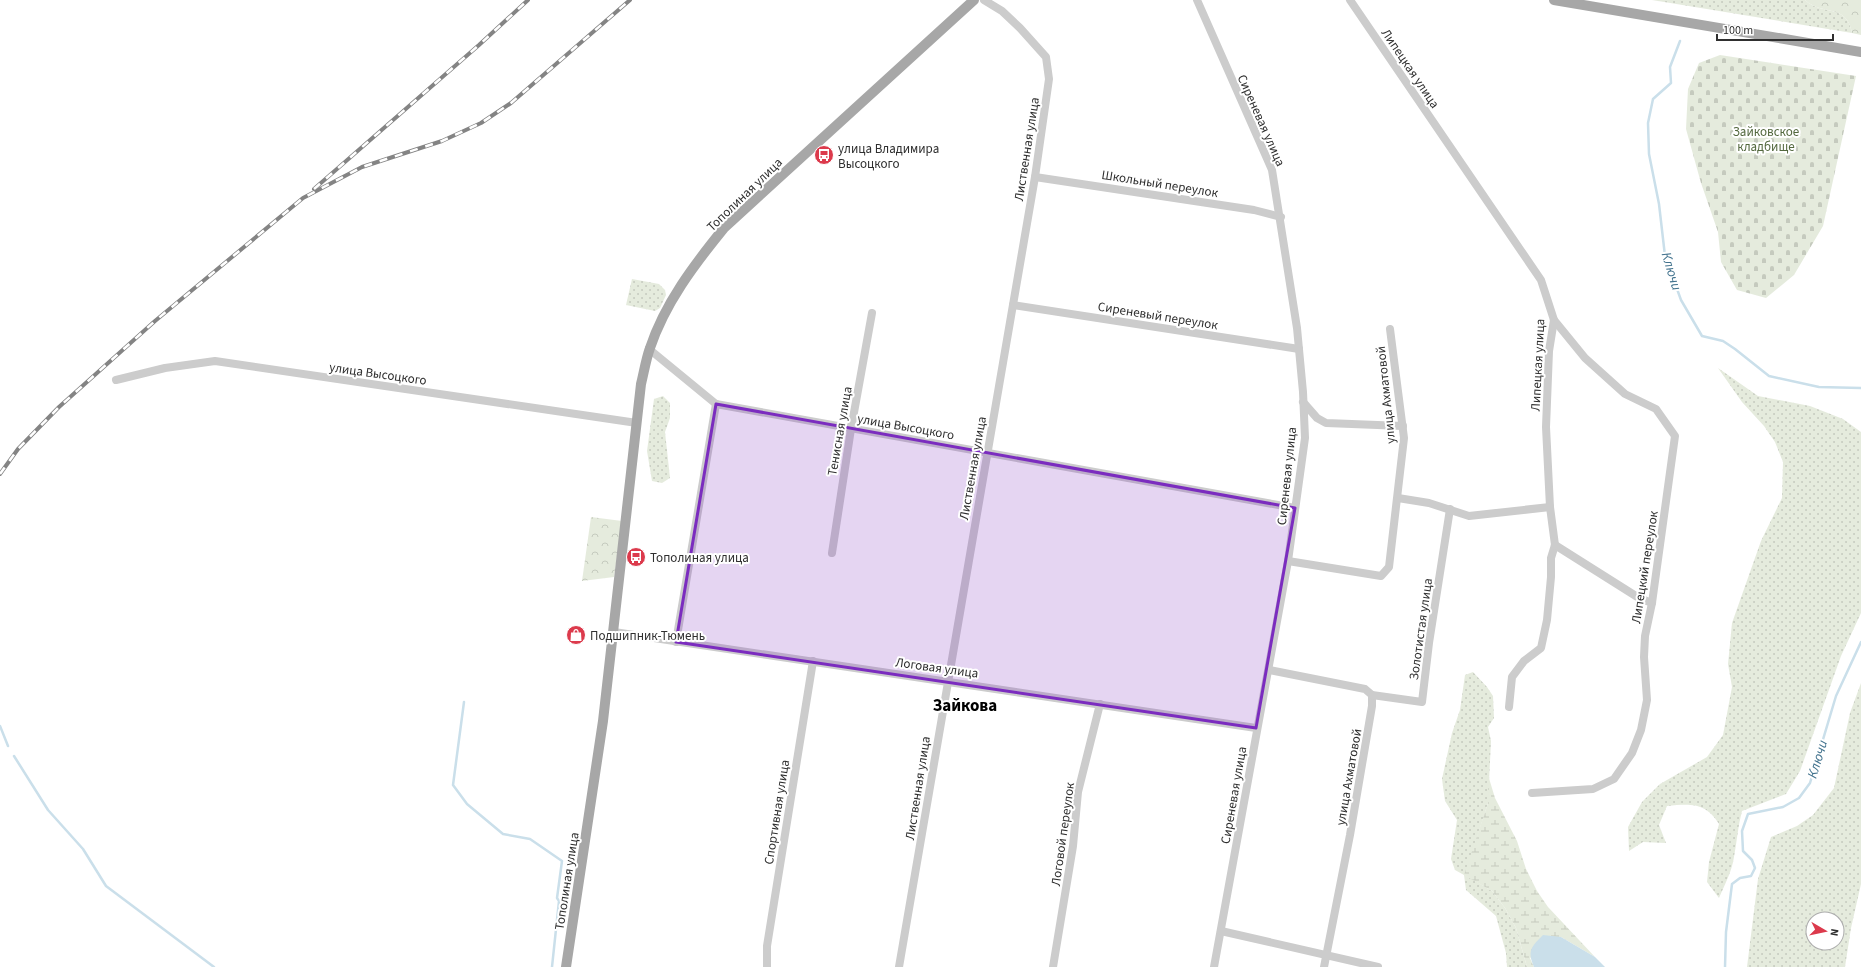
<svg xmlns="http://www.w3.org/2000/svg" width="1861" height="967" viewBox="0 0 1861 967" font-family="'Source Sans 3',sans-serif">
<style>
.grass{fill:url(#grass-dots);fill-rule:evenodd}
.forest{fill:url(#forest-crowns)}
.wetland{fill:url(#wetland-marsh)}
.cemetery{fill:url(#cemetery-stones)}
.water{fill:#cadfea}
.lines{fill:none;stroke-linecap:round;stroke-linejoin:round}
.stream{stroke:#cadfea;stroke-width:2.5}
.minor{stroke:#ccc;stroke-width:8}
.major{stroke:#a7a7a7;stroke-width:10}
.rail-casing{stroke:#848484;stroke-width:4}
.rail{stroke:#fff;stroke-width:2.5;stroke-dasharray:8;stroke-linecap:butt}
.marked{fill:#7b2cbf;fill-opacity:0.2;stroke:#7b2cbf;stroke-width:3;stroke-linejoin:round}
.labels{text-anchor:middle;stroke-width:4;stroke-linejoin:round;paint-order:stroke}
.street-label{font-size:13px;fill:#2f2f2f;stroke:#fff}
.park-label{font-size:13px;fill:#53683e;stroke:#fff}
.poi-label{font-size:13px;fill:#2f2f2f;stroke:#fff;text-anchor:start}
.water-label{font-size:14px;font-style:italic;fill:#41728d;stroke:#fff}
.district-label{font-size:17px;font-weight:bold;fill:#000;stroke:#fff}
</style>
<defs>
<pattern id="grass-dots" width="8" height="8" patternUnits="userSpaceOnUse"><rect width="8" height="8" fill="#e5ebdd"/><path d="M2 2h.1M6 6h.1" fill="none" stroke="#c5cabe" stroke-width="1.8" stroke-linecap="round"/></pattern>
<pattern id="forest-crowns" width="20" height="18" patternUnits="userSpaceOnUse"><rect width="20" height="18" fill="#e5ebdd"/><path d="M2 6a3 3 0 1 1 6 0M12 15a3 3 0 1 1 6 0" fill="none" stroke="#c5cabe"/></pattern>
<pattern id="wetland-marsh" width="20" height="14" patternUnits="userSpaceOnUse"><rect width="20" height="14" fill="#e5ebdd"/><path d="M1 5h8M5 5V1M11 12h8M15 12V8" fill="none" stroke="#c5cabe"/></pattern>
<pattern id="cemetery-stones" width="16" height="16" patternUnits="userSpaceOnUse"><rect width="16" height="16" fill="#e5ebdd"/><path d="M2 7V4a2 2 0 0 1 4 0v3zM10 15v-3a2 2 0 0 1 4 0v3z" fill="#c5cabe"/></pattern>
</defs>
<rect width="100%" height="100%" fill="#fff"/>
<g class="grass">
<path d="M1652 0H1805C1822 16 1847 3 1852 33Z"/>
<polygon points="632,279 659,284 665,290 666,295 660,308 655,311 626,305"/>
<path d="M1718 368 1758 396 1810 406 1843 419 1861 432V613L1841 656 1800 771 1786 794 1742 811C1738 826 1737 841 1734 857 1732 871 1725 884 1719 898L1707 882 1709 862 1719 824C1705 802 1691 804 1667 806L1659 825 1666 843 1643 842 1629 851 1628 827 1642 802 1660 784 1707 757 1723 735 1732 687 1728 664 1732 623 1761 541 1782 498 1783 462 1775 442 1764 426 1742 402Z"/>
<polygon points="663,396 670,403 670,418 665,432 670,478 662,483 652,481 647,451 654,399"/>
<polygon points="1473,672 1487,687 1493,696 1494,718 1488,727 1491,741 1488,803 1465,875 1492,891 1505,908 1516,928 1527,967 1507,967 1506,953 1496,916 1466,890 1464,875 1455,870 1451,859 1457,820 1445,801 1442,779 1452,733 1460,710 1465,675"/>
<path d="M1861 683V884L1851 928 1845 967H1747L1758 879 1771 837 1797 826 1813 815 1834 788 1850 713ZM1813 919H1837V943H1813Z"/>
</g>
<g class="forest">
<path d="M1805 0H1861V35L1852 33C1847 3 1822 16 1805 0Z"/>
<polygon points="591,517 622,521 614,577 582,581"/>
</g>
<polygon class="wetland" points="1488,775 1495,798 1517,841 1526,869 1537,891 1548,907 1595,957 1561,937 1530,958 1534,967 1527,967 1516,928 1505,908 1492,891 1464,875 1488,803"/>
<polygon class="cemetery" points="1720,55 1856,76 1823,226 1794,275 1766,298 1737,290 1721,262 1718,232 1701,183 1686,129 1688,89 1699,63"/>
<path class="water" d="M1543 935 1561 937 1595 957 1605 967H1534C1527 951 1531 947 1543 935Z"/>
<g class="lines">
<g class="stream">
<polyline points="1680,41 1670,67 1671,83 1653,99 1648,123 1649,154 1659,204 1665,256 1681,300 1702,336 1723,341 1735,349 1769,376 1819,387 1861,388"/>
<polyline points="464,702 453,785 467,804 503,834 530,839 562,861 557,898 559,901 552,967"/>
<polyline points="0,726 8,746"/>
<polyline points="14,756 48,810 83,849 106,886 214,967"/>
<polyline points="1725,967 1726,932 1732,884 1740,878 1751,876 1755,868 1752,860 1743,851 1742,831 1748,814 1783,807 1799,798 1810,783 1836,696 1861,642"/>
</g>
<g class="minor">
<polyline points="1197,0 1272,170 1297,328 1303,392 1305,438 1288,561 1214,967"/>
<polyline points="1350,0 1541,280 1554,320 1549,351 1546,427 1550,507 1555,545 1551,558 1551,577 1547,620 1541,648 1524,661 1512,677 1509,707"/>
<polyline points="1035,177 1254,210 1281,217"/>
<polyline points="1013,305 1299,349"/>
<polyline points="649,349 716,404 1295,508"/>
<polyline points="116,380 165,368 215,361 637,423"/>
<polyline points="1303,402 1317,418 1326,423 1403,426"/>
<polyline points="1398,498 1429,503 1469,516 1550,507"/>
<polyline points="1555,545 1639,598 1652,603"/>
<polyline points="832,553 851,429 872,313"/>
<polyline points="1288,561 1381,576 1389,567 1404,438 1390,329"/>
<polyline points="614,632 1256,728"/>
<polyline points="676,642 716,404"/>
<polyline points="1269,670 1365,689 1372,695 1372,706 1350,835 1324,967"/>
<polyline points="1372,695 1422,702 1429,643 1450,509"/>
<polyline points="1532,793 1593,789 1614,779 1632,753 1641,730 1647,700 1644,657 1645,636 1652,603 1675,436 1656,409 1625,394 1585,358 1554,320"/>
<polyline points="1221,931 1378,967"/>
<polyline points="767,967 767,946 813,661"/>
<polyline points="899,967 1035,177 1049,79 1046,57 1020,28 1002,11 984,0"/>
<polyline points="1053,967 1073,846 1078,792 1100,704"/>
</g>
<g class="major">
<polyline points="1554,0 1861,52"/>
<path d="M566 967 603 721 641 384C644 372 646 359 650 348 665 303 694 265 724 228L974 0"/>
</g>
<g class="rail-casing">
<g id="rail">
<polyline points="314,189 479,45 528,0"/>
<polyline points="0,474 18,449 59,407 155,321 303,198 362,167 442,141 481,123 511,103 630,0"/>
</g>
</g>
<use href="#rail" class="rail"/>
</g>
<path class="marked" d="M716 404 1295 508 1256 728 676 642Z"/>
<defs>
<g id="bus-disc" transform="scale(1)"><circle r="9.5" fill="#dc3a4c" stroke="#fff"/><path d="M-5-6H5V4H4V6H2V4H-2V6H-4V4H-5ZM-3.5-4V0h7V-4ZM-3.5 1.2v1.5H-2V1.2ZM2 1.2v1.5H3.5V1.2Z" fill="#fff"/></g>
<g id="shop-disc" transform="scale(1)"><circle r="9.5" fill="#dc3a4c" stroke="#fff"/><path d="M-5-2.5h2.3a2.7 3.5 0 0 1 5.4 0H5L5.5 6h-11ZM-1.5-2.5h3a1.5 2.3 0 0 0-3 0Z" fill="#fff"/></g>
</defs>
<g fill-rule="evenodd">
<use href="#bus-disc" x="824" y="155"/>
<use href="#bus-disc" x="636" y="557"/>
<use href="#shop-disc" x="576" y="635"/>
</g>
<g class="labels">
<g class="street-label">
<text transform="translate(1411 68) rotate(56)" y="5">Липецкая улица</text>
<text transform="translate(1262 120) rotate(66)" y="5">Сиреневая улица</text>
<text transform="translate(1026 149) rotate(-81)" y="5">Лиственная улица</text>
<text transform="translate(1160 183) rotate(9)" y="5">Школьный переулок</text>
<text transform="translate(744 194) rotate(-44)" y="5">Тополиная улица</text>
<text transform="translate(1158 315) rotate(9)" y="5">Сиреневый переулок</text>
<text transform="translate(1537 365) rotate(-87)" y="5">Липецкая улица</text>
<text transform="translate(378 373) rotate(8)" y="5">улица Высоцкого</text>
<text transform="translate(1385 395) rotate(-96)" y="5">улица Ахматовой</text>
<text transform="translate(906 426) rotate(10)" y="5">улица Высоцкого</text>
<text transform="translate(839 431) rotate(-80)" y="5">Тенисная улица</text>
<text transform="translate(972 468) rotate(-80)" y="5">Лиственная улица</text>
<text transform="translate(1286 476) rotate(-84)" y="5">Сиреневая улица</text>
<text transform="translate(1644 567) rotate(-81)" y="5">Липецкий переулок</text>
<text transform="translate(1420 629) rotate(-82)" y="5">Золотистая улица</text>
<text transform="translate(937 667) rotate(8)" y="5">Логовая улица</text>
<text transform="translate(1348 777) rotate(-80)" y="5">улица Ахматовой</text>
<text transform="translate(917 788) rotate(-81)" y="5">Лиственная улица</text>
<text transform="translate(1233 795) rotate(-80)" y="5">Сиреневая улица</text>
<text transform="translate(776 812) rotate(-81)" y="5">Спортивная улица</text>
<text transform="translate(1062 834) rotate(-82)" y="5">Логовой переулок</text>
<text transform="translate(566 881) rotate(-81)" y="5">Тополиная улица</text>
</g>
<g class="park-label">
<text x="1766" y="136">Зайковское<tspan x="1766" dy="15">кладбище</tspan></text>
</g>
<g class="poi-label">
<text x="838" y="153">улица Владимира<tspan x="838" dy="15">Высоцкого</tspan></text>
<text x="650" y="562">Тополиная улица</text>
<text x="590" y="640">Подшипник-Тюмень</text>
</g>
<g class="water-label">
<text transform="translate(1672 271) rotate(73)" y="5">Ключи</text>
<text transform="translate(1817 759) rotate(-73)" y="5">Ключи</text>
</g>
<g class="district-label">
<text x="965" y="711">Зайкова</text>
</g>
</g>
<g transform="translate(1825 931) rotate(99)"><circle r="19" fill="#ffffff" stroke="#acacac"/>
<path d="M0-3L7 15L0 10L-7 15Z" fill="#dc3a4c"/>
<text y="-6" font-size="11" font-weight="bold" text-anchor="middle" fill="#2f2f2f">N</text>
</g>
<path d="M1717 34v6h116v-6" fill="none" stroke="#2f2f2f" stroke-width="2"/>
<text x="1723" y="34" font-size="12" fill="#2f2f2f" stroke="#ffffff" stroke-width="3" paint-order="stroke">100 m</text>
</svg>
